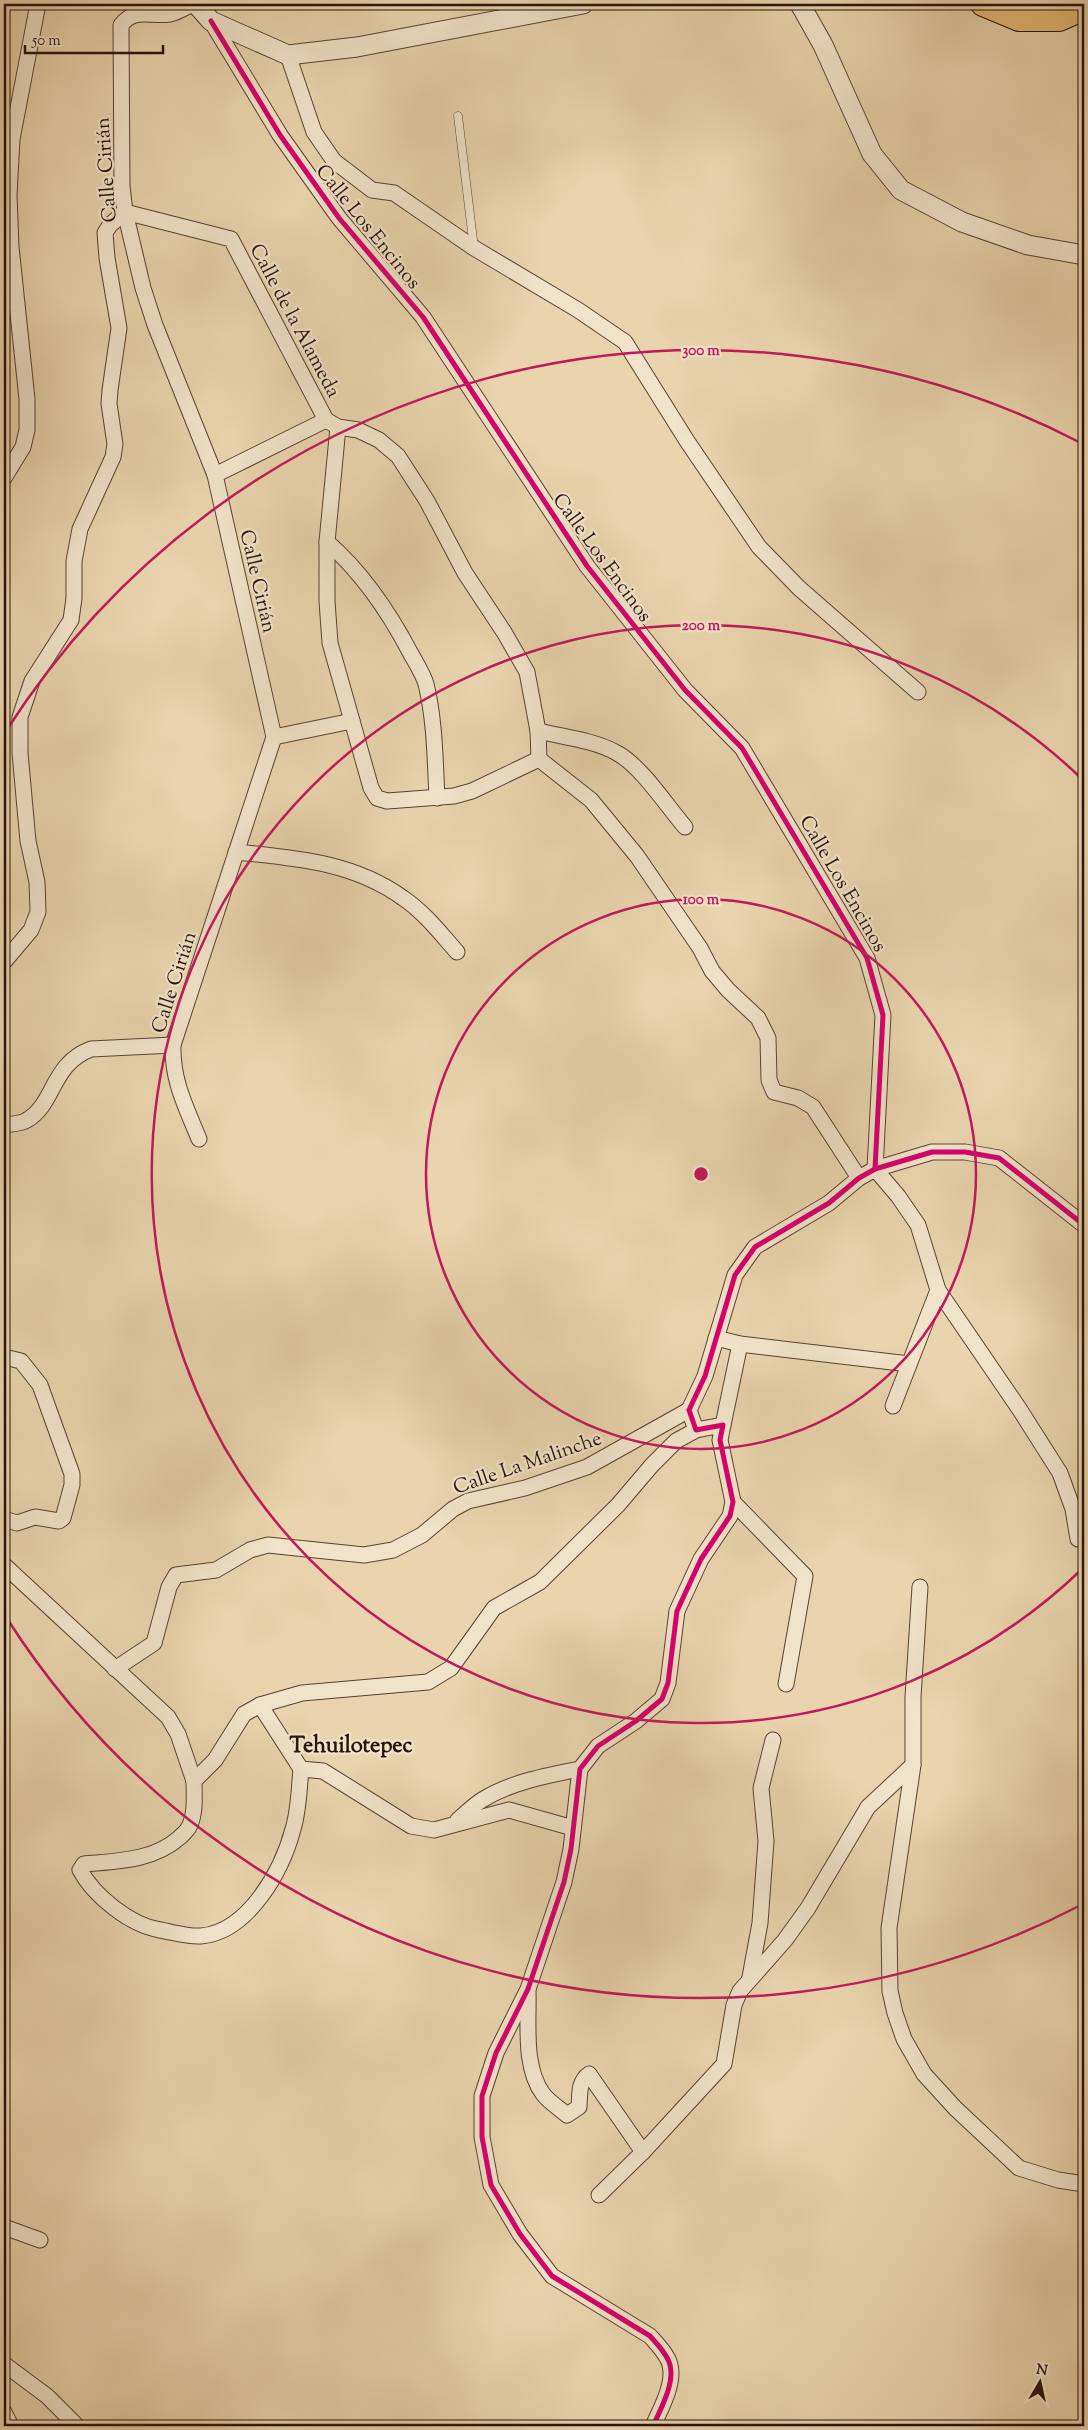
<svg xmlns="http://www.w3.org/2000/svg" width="1088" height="2430" viewBox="0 0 1088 2430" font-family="'Sorts Mill Goudy',serif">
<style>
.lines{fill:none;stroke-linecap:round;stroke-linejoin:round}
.service-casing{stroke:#584232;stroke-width:9}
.minor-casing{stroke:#584232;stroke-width:17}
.tertiary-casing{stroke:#584232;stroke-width:21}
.primary-casing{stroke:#281209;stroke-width:26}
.service{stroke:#f1e3ca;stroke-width:8}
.minor{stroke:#f1e3ca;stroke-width:15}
.tertiary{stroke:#f1e3ca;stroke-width:19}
.primary{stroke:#e4ba76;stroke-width:24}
.cycleway-casing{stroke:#f1e3ca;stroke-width:8}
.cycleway{stroke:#d6006c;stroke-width:5}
.ring{fill:none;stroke:#c2185b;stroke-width:2.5}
.labels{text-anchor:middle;stroke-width:4.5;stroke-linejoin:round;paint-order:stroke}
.street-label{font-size:20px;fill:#281209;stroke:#f1e3ca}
.quarter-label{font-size:22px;font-weight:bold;fill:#281209;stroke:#f1e3ca}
.centre{fill:#c2185b;stroke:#f1e3ca;stroke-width:2.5}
.ring-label{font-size:15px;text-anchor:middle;font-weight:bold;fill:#c2185b;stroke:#f1e3ca;stroke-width:4.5;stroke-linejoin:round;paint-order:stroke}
</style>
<rect width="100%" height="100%" fill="#e9d4ad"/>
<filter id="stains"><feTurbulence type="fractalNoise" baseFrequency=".004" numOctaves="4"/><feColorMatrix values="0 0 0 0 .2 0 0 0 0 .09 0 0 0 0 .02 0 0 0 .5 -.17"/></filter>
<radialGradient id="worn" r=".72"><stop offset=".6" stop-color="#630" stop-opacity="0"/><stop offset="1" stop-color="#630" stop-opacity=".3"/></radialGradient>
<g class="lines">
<g class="service-casing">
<polyline id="service" points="458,116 474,248"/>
</g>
<g class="minor-casing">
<g id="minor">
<path d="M192 4C185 8 178 12 170 14 150 17 135 7 121 25L122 186 125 212 143 288 155 325 215 475 274 737 173 1045C172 1081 186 1107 199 1139"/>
<polyline points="211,21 280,135 339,218 423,317 587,566 685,690 742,748 867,958 883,1015 875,1169"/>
<polyline points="288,55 314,132 334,161 372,190 394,193 474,248 578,310 625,342 687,441 759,547 799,588 918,692"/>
<polyline points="338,427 327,542 327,601 330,643 371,788 377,798 387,801 454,796 472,791 539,759"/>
<polyline points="215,475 326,420 338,427 358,430 379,440 398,456 427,501 465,573 504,632 527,672 538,731 539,759 591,800 637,856 700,948 712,971 728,990 758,1018 768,1038 769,1080 774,1092 798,1098 813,1107 859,1178"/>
<polyline points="4,478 23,447 27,430 27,399 11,247 9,195 12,139 38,4"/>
<path d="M327 542C363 573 389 612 411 654 416 663 423 674 426 684 435 721 435 760 437 798"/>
<path d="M538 731C563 737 594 740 617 753 642 767 666 805 685 827"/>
<polyline points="274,737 352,721"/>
<path d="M236 852C295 858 353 862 403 898 424 912 441 934 457 952"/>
<polyline points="4,962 31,930 38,912 37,882 28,841 20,753 20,717 32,681 71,620 74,598 74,561 80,529 113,457 115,444 109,404 110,390 119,328 107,258 105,233 110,225 125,212 231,239 326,420"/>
<path d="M4 1125C11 1124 21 1124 27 1120 55 1104 51 1064 91 1049L173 1045"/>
<polyline points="875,1169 898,1196 918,1225 938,1290 1020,1410 1060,1473 1073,1509 1078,1539"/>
<polyline points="716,1338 740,1344 909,1364"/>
<polyline points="4,1357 21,1361 40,1385 72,1474 72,1485 63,1518 59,1521 35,1517 17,1523 4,1519"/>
<polyline points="893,1406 938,1290"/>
<polyline points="723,1425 740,1344"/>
<polyline points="733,1502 805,1576 786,1684"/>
<polyline points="4,1565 168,1717 178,1734 194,1781"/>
<polyline points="920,1587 913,1697 913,1765 889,1928 890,1991 895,2013 904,2039 924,2074 955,2108 1019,2168 1058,2180 1084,2184"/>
<polyline points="115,1669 154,1643 169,1587 176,1575 216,1570 250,1550 268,1545 364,1555 393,1550 422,1535 453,1509 468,1501 525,1488 587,1467 689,1410"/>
<polyline points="260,1705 301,1769 323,1771 411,1826 434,1830 509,1810 573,1828"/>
<path d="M301 1769C299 1788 299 1810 293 1829 282 1871 248 1932 201 1936 188 1937 172 1932 160 1930 130 1925 94 1896 80 1870L84 1864C116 1861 153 1861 179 1838 182 1835 187 1831 189 1827 196 1813 194 1795 194 1781L215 1760 244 1714 260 1705 302 1693 428 1682 451 1668 494 1608 540 1582 618 1505 652 1465 676 1441 696 1430"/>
<path d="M458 1820C466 1813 474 1805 482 1800 511 1782 548 1775 580 1769"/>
<polyline points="750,1977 760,1923 766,1841 761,1788 773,1740"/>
<path d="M528 1991C529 2023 523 2067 543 2094 549 2102 559 2108 567 2115L579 2107C580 2095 578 2082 589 2074L643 2152"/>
<polyline points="599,2195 643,2152 724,2064 734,2005 740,1991 785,1940 808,1908 868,1807 913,1765"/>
<polyline points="4,2227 40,2240"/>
<polyline points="4,2364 47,2396 77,2426"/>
<polyline points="4,2412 11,2426"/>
<path d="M653 2426C660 2410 675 2384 670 2365 668 2355 657 2344 650 2336L552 2276 520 2234 491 2185 482 2137V2096L496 2053 528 1989 564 1882 571 1849 580 1769 598 1746 636 1721 662 1699 668 1683 677 1611 701 1559 730 1516 733 1502 720 1440 723 1425 696 1430 689 1410 705 1376 735 1275 755 1247 829 1203 859 1178 875 1169 932 1152H965L999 1158 1084 1225"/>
</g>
</g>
<g class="tertiary-casing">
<g id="tertiary">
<polyline points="196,4 211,21 288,55 357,47 583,4"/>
<polyline points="800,4 823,45 872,154 901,190 962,222 1028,245 1084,255"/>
</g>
</g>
<g class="primary-casing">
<polyline id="primary" points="983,4 1019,19 1059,19 1084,8"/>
</g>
<use href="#service" class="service"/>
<use href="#minor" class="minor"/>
<use href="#tertiary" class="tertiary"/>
<use href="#primary" class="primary"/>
<g class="cycleway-casing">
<g id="cycleway">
<polyline points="211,21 280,135 339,218 423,317 587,566 685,690 742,748 867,958 883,1015 875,1169"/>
<path d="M653 2426C660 2410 675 2384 670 2365 668 2355 657 2344 650 2336L552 2276 520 2234 491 2185 482 2137V2096L496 2053 528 1989 564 1882 571 1849 580 1769 598 1746 636 1721 662 1699 668 1683 677 1611 701 1559 730 1516 733 1502 720 1440 723 1425 696 1430 689 1410 705 1376 735 1275 755 1247 829 1203 859 1178 875 1169 932 1152H965L999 1158 1084 1225"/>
</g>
</g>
<use href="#cycleway" class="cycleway"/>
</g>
<g class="ring">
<circle cx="701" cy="1174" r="275"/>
<path d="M1082 1569A549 549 0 1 1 1082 779"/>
<path d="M1081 1905A824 824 0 0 1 6 1617M6 731A824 824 0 0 1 1081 443"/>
</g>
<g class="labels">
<g class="street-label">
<text transform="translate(105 170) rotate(-94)" y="7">Calle Cirián</text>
<text transform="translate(369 226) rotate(51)" y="7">Calle Los Encinos</text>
<text transform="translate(296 320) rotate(62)" y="7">Calle de la Alameda</text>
<text transform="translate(603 557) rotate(54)" y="7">Calle Los Encinos</text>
<text transform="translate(259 581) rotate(77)" y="7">Calle Cirián</text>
<text transform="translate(844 883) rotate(60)" y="7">Calle Los Encinos</text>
<text transform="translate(173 982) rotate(-72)" y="7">Calle Cirián</text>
<text transform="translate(527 1462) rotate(-19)" y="7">Calle La Malinche</text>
</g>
<g class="quarter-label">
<text x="351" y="1752">Tehuilotepec</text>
</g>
</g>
<circle cx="701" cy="1174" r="8" class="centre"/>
<g class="ring-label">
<text x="701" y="355">300 m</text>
<text x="701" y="630">200 m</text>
<text x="701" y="904">100 m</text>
</g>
<rect width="1088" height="2430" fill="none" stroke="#e9d4ad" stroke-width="20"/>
<rect x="5" y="5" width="1078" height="2420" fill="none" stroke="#281209" stroke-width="2.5"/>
<rect x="10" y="10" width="1068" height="2410" fill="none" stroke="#281209"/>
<g transform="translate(1040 2382) rotate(9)" stroke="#f1e3ca" stroke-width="4" paint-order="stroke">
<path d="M0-4L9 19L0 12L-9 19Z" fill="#281209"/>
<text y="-8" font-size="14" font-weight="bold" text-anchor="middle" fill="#281209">N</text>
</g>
<path d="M25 45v8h138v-8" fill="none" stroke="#281209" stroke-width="2.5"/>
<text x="32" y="45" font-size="15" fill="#281209" stroke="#f1e3ca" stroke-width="4" paint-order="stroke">50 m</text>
<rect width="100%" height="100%" filter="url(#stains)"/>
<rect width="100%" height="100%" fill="url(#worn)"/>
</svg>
